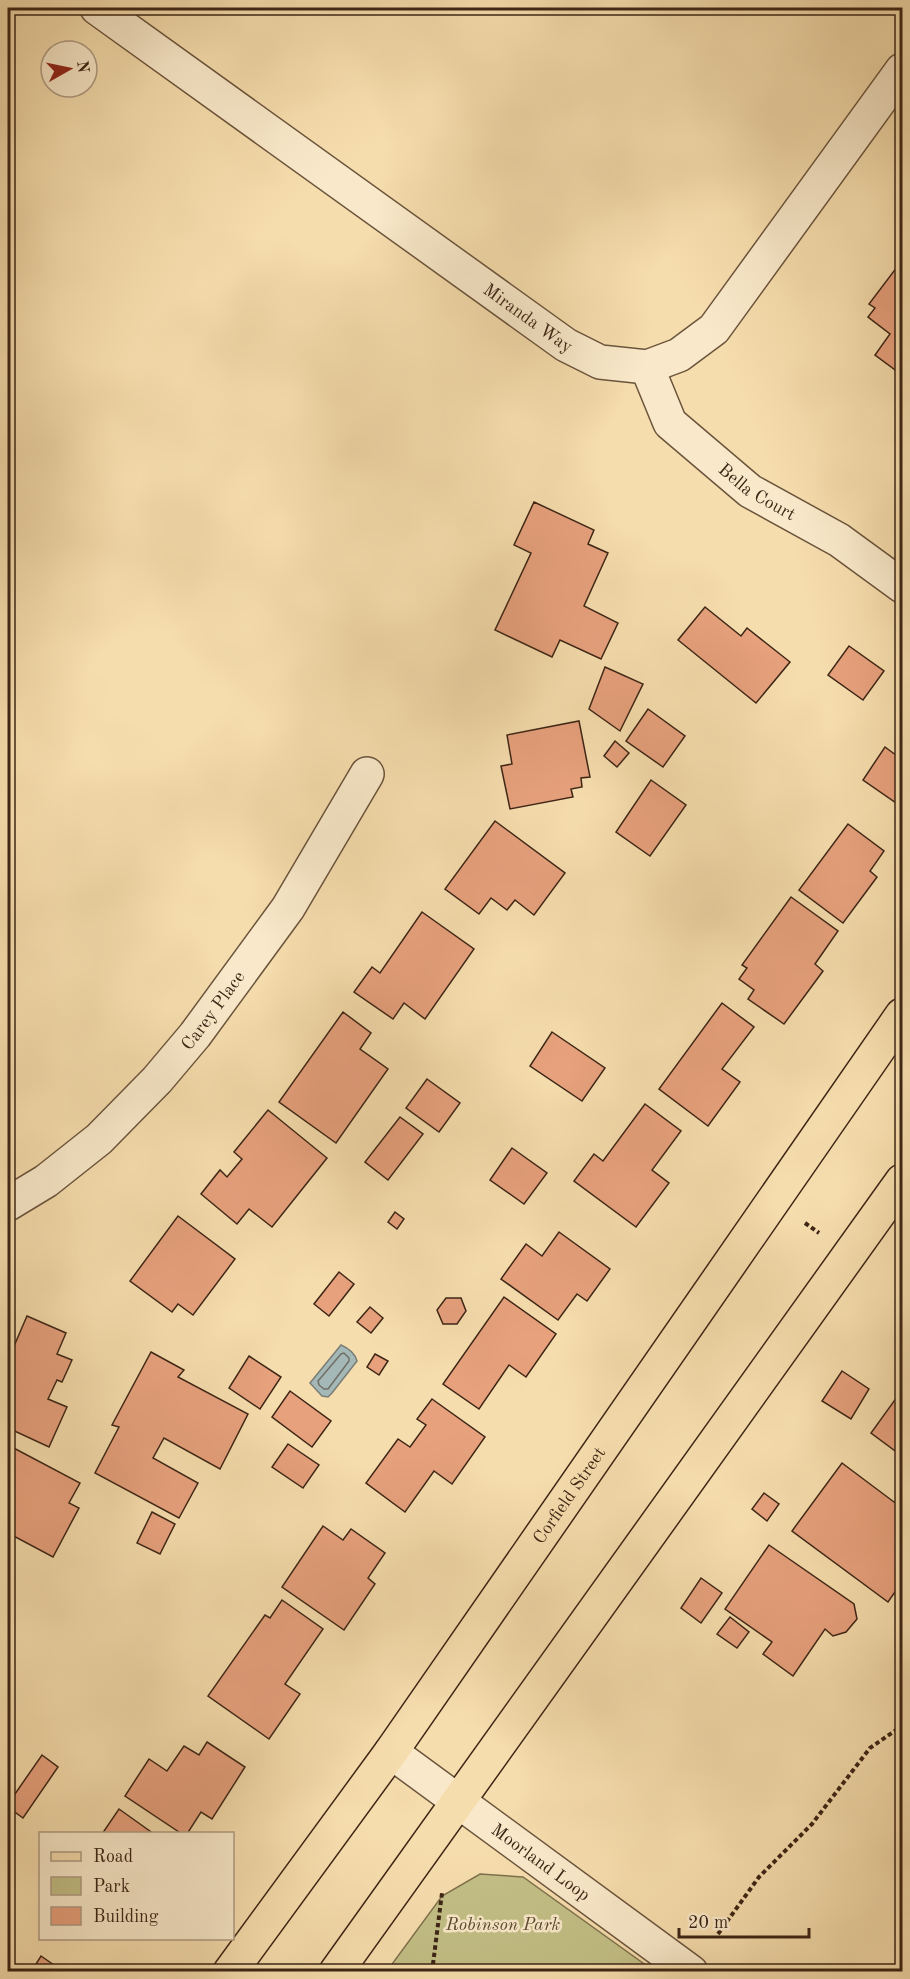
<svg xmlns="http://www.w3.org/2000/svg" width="910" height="1979" viewBox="0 0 910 1979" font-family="'Old Standard TT',serif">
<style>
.green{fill:#c2bf86;stroke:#80724e;stroke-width:1.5}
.water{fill:#a4b8b7;stroke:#7b7e77;stroke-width:1.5}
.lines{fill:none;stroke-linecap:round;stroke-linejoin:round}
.shore{stroke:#706f66;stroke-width:1.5}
.building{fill:#e7a17d;stroke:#3d2616;stroke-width:1.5}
.street-casing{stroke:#6b543c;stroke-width:36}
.primary-casing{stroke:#3d2616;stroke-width:36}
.path{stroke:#3d2616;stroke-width:4;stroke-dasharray:4.5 3;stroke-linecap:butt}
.street{stroke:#f9e9ca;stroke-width:33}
.primary{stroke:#f6ddad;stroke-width:33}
.labels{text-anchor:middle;stroke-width:5;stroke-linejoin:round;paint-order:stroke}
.street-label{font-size:18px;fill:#3d2616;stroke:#f9e9ca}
.park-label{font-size:18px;font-style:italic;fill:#5e4c32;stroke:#f9e9ca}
</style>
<rect width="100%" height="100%" fill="#f6ddad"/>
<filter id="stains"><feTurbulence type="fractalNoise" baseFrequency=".00333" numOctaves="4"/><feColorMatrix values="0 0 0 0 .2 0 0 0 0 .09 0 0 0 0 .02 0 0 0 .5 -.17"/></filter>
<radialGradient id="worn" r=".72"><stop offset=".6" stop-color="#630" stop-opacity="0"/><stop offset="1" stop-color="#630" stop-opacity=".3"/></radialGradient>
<polygon class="green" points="480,1874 523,1877 654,1971 387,1971 442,1896"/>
<path class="water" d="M341 1345C348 1348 355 1353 357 1361L332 1393 328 1397 322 1396 310 1383Z"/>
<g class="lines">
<polygon class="shore" points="344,1353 349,1358 349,1361 328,1389 324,1389 319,1385 318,1381 341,1354"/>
</g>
<g class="building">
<polygon points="897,267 902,271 902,375 875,355 890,334 868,317 875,308 869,304"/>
<polygon points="534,502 594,530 588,544 608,553 584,606 618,623 601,659 560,640 552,657 495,630 531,553 514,545"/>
<polygon points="705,607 741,636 747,628 790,662 756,703 678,640"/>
<polygon points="849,646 884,671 863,700 828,675"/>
<polygon points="605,667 643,684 620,731 589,709"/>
<polygon points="648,709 685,736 663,767 626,741"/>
<polygon points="579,721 590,777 581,778 582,787 571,789 573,797 510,809 501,766 512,764 507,735"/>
<polygon points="615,741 629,753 617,767 604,756"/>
<polygon points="885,747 900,758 902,755 902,807 863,780"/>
<polygon points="651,780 686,805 650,856 616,832"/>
<polygon points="495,821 565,873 534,915 515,900 507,910 491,898 479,914 445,889"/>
<polygon points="848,824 884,851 870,871 877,877 843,923 799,890"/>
<polygon points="791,897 838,931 815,964 823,971 784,1024 748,999 754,990 739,979 747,968 742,965"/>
<polygon points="422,912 474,949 425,1019 404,1003 393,1019 354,992 372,967 380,973"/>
<polygon points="722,1003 754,1027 722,1069 740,1082 708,1126 659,1089"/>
<polygon points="343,1012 371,1033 360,1049 388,1069 336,1143 279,1102"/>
<polygon points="552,1032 605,1068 582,1101 530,1066"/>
<polygon points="427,1079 460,1103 439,1132 406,1108"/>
<polygon points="645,1104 681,1131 652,1170 669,1183 636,1227 574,1181 594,1154 603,1161"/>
<polygon points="268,1110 327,1158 272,1227 249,1209 237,1224 201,1194 220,1170 227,1177 242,1159 234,1152"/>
<polygon points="400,1117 423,1134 388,1180 365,1162"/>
<polygon points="512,1148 547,1173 524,1204 490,1180"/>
<polygon points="395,1212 404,1219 397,1229 388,1222"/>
<polygon points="178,1216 235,1259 193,1315 178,1304 172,1312 130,1281"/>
<polygon points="559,1232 610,1269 587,1301 577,1294 558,1320 501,1279 526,1244 542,1256"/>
<polygon points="339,1272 354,1284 329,1316 314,1304"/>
<polygon points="504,1297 556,1334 526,1377 509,1365 479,1409 443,1384"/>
<polygon points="446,1298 461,1298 466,1311 457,1324 443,1324 437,1310"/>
<polygon points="370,1307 383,1318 371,1333 357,1322"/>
<polygon points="27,1316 66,1333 57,1354 72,1360 62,1382 57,1380 48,1399 67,1407 49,1447 8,1428 8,1360"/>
<polygon points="151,1352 184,1370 178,1377 248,1414 220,1469 164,1438 153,1458 198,1483 179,1518 95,1473 119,1427 112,1425"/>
<polygon points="375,1354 388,1361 379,1375 367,1367"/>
<polygon points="249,1356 281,1377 260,1409 229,1388"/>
<polygon points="842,1371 869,1389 851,1419 822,1401"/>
<polygon points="902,1390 902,1456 871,1433"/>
<polygon points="290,1391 331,1421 312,1447 272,1417"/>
<polygon points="432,1399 485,1437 452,1484 434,1471 405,1512 366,1483 398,1439 410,1447 426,1425 417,1419"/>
<polygon points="288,1444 319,1465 303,1488 272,1467"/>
<polygon points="8,1445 80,1483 69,1503 79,1508 53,1557 8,1533"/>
<polygon points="842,1463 902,1508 902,1582 888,1602 792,1531"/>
<polygon points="764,1493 779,1504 767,1521 752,1509"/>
<polygon points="152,1512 175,1524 160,1554 137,1543"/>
<polygon points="323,1526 343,1540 351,1529 385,1553 368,1578 375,1584 344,1630 282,1587"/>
<polygon points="769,1545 854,1604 857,1619 846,1632 833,1636 825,1629 793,1676 763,1654 772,1642 725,1609"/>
<polygon points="701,1578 722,1593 701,1623 681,1608"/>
<polygon points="282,1600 323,1629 285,1684 300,1694 269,1739 208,1696 265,1615 270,1618"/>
<polygon points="730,1617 749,1632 737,1648 717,1634"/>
<polygon points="207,1742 245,1767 212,1819 201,1812 187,1834 182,1834 125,1796 149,1759 167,1771 184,1746 199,1755"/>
<polygon points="42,1755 58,1767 23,1818 8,1807 8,1804"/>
<polygon points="119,1809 154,1834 102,1834"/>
<polygon points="41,1956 64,1972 31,1972"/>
</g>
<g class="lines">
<g class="street-casing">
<g id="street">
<path id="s1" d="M97 8 566 345 600 362 647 367 679 355 714 329 902 70"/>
<path id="s2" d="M647 367 670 423 750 491 839 540 902 586"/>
<path id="s3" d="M8 1204 46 1181 99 1139 157 1080 195 1035 288 908 367 774"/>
<path id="s4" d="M391 1752 691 1972"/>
</g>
</g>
<g class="primary-casing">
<g id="primary">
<path id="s5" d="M230 1972 391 1752 902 1015"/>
<polyline points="336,1972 902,1181"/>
</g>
</g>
<g class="path">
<polyline points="805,1223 819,1233"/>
<polyline points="718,1934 759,1877 812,1824 870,1748 902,1726"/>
<polyline points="432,1972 442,1893"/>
<polyline points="578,1972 585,1972"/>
</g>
<use href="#street" class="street"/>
<use href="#primary" class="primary"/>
</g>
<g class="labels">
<g class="street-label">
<text dy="6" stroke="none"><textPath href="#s1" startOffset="531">Miranda Way</textPath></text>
<text dy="6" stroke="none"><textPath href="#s2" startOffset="172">Bella Court</textPath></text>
<text dy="6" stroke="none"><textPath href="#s3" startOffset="284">Carey Place</textPath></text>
<text dy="6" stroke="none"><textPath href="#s5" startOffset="585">Corfield Street</textPath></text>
<text dy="6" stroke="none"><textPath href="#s4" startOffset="186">Moorland Loop</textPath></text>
</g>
<g class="park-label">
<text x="503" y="1930">Robinson Park</text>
</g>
</g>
<rect width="910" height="1979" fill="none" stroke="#f6ddad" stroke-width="30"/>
<rect x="9" y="9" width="892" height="1961" fill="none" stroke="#3d2616" stroke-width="3"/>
<rect x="15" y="15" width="880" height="1949" fill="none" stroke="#3d2616" stroke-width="1.5"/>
<rect x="39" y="1832" width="195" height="108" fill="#f9e9ca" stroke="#ae9b82" stroke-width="1.5"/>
<rect x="51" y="1852" width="30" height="9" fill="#f6ddad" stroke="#ae9b82" stroke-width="1.5"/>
<text x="93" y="1862" font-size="18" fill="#3d2616">Road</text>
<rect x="51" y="1877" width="30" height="18" fill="#c2bf86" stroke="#ae9b82" stroke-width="1.5"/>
<text x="93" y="1892" font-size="18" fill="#3d2616">Park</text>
<rect x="51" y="1907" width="30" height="18" fill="#e7a17d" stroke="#ae9b82" stroke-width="1.5"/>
<text x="93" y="1922" font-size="18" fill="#3d2616">Building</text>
<g transform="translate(69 69) rotate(81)"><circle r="28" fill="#f9e9ca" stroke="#ae9b82" stroke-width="1.5"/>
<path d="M0-4.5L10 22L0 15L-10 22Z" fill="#8f2418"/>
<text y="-9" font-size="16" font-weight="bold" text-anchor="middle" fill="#3d2616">N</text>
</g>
<path d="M679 1928v9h130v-9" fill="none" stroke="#3d2616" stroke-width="3"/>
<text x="688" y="1928" font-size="18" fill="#3d2616" stroke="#f9e9ca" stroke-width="4.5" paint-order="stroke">20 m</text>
<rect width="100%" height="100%" filter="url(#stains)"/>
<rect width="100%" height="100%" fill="url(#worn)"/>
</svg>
